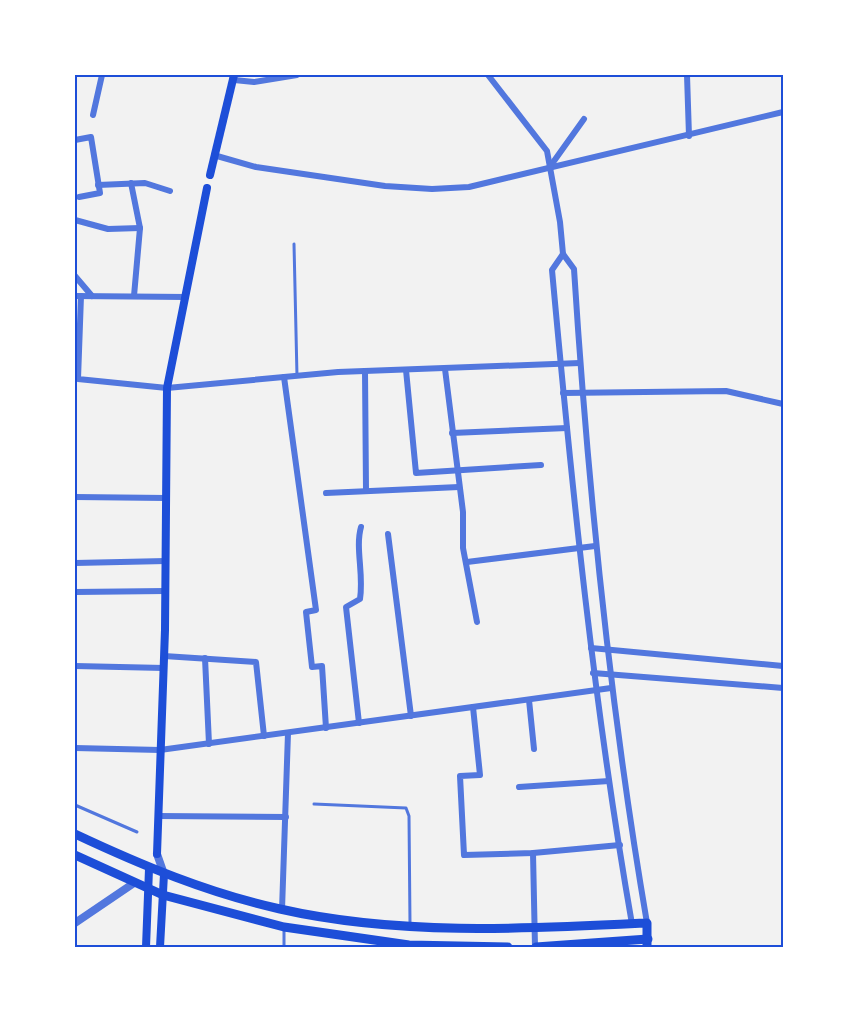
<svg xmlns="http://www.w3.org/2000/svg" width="858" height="1022" viewBox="0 0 858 1022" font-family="Raleway,sans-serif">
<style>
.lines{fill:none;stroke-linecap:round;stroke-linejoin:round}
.service{stroke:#5277de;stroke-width:3}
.minor{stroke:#5277de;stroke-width:6}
.tertiary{stroke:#5277de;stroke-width:8}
.secondary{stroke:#1d4ed8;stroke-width:8}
.primary{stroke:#1d4ed8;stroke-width:9}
.neatline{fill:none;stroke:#1d4ed8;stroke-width:2}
</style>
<rect width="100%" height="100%" fill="#f2f2f2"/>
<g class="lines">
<g class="service">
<polyline points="294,244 297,376"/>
<polyline points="314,804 406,808 409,816 410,924"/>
<polyline points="75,805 137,832"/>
<polyline points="284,929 284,947"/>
</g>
<g class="minor">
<path d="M488 75 547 151 560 222 563 254 574 269C588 489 610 707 647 923"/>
<polyline points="687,75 689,136"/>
<polyline points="234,80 254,82 297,75"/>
<polyline points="93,115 102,75"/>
<polyline points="75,140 91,137 100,193 79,197"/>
<polyline points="217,156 256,167 385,186 432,189 469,187 783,112"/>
<polyline points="549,168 584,119"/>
<polyline points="131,183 140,228 134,296"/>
<polyline points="98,185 145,183 170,191"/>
<polyline points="75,220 108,229 140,228"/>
<path d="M563 254 552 270C572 489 594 707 632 924"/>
<polyline points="75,276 92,296"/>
<polyline points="75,296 186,297"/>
<polyline points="81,296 78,379 167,388 338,372 580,363"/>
<polyline points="445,369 463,512 463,548 477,622"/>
<polyline points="406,370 416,473 541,465"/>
<polyline points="365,371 366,490"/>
<polyline points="284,377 316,610 306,612 312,667 322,666 326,728"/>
<polyline points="563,393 726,391 783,404"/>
<polyline points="452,433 567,428"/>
<polyline points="326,493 459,487"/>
<polyline points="75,497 166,498"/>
<polyline points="388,534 411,716"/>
<polyline points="467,562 595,546"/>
<polyline points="75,563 166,561"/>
<polyline points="75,592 165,591"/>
<polyline points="591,648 783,666"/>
<polyline points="164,656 256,662 264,736"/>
<polyline points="205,658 209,744"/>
<polyline points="75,666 164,668"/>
<polyline points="593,673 783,688"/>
<polyline points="529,700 534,749"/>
<polyline points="473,707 480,775 460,776 464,855 533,853 620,845"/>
<path d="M359 723 346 607 360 599C364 574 355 548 361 527"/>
<polyline points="75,748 160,750 611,688"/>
<polyline points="519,787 609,781"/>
<polyline points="158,816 286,817"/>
<polyline points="533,853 535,947"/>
<polyline points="282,910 288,733"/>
</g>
<g class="tertiary">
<polyline points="157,854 164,874"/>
<polyline points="75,923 134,883"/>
</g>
<g class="secondary">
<polyline points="210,175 234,75"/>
<polyline points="157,854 165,630 167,388 207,188"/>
<polyline points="146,947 149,869"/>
<polyline points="160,947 164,874"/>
</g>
<g class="primary">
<path d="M75 834C141 865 208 893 280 909 399 936 526 929 647 923V947"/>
<polyline points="75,855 163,895 284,927 409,945 508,947"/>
<polyline points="536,947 648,939"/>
</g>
</g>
<rect width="858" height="1022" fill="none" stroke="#ffffff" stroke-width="153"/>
<rect x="76" y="76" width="706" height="870" class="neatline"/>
</svg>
